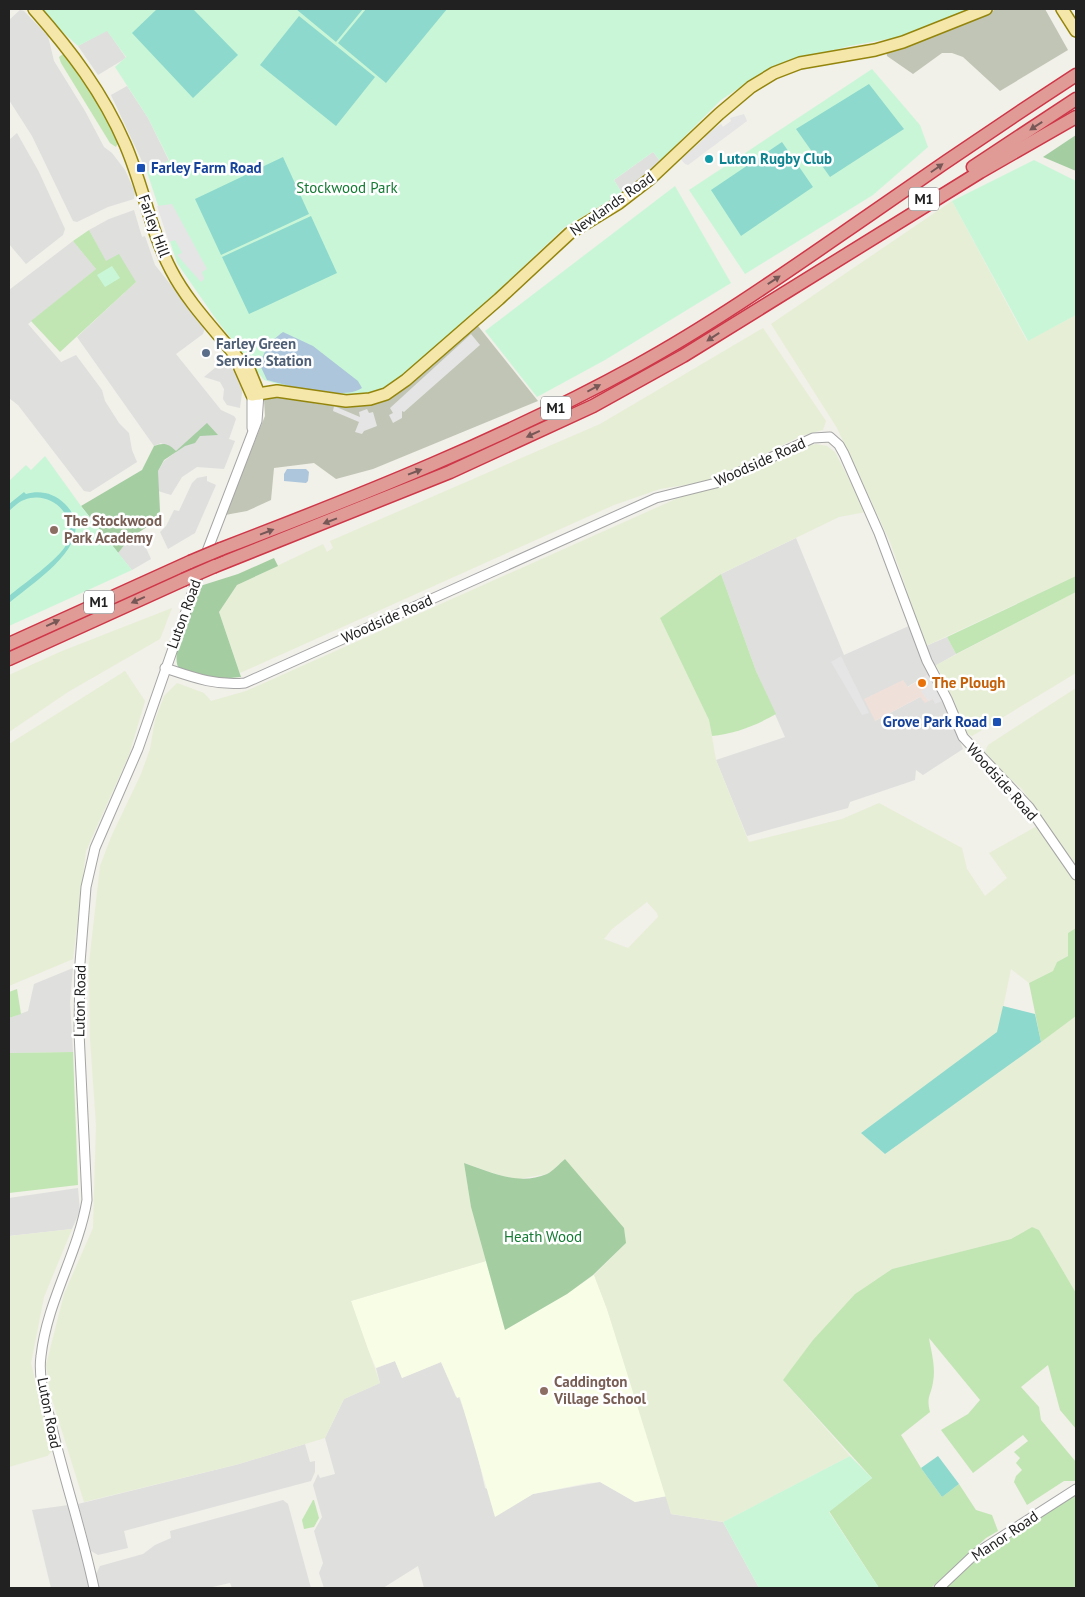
<svg xmlns="http://www.w3.org/2000/svg" width="1085" height="1597" viewBox="0 0 1085 1597" font-family="'PT Sans',sans-serif">
<style>
.residential{fill:#dfdfde}
.commercial{fill:#f0e0da}
.education{fill:#f8fde6}
.construction{fill:#c1c5b5}
.farmland{fill:#e6eed6;fill-rule:evenodd}
.grass{fill:#c1e6b3}
.forest{fill:#a4cda1}
.park{fill:#caf6d8}
.pitch{fill:#8dd9cd}
.parking{fill:#e5e5e5}
.water{fill:#adc6db}
.lines{fill:none;stroke-linecap:round;stroke-linejoin:round}
.minor-casing{stroke:#a5a5a5;stroke-width:11}
.major-casing{stroke:#93850c;stroke-width:14}
.highway-casing{stroke:#cf3647;stroke-width:15}
.minor{stroke:#fff;stroke-width:9}
.major{stroke:#f5e6a9;stroke-width:11}
.highway{stroke:#e19b97;stroke-width:12}
.highway-bridge-casing{stroke:#cf3647;stroke-width:15;stroke-linecap:butt}
.highway-bridge{stroke:#e19b97;stroke-width:12}
.oneway{fill:#775856}
.culture-dot{fill:#0f9aa8;stroke:#fff;stroke-width:2}
.transit-dot{fill:#1a4fb4;stroke:#fff;stroke-width:2}
.service-dot{fill:#5c6f8a;stroke:#fff;stroke-width:2}
.education-dot{fill:#8d6e63;stroke:#fff;stroke-width:2}
.food-dot{fill:#e8710a;stroke:#fff;stroke-width:2}
.labels{text-anchor:middle;stroke-width:5;stroke-linejoin:round;paint-order:stroke}
.shield{fill:#fff;stroke:#646464;stroke-width:1}
.shield-label{font-size:14px;font-weight:bold;fill:#212121}
.culture-label{font-size:15px;font-weight:bold;fill:#0d838f;stroke:#fff;text-anchor:start}
.transit-label{font-size:15px;font-weight:bold;fill:#164399;stroke:#fff;text-anchor:start}
.park-label{font-size:15px;fill:#157a34;stroke:#fff}
.street-label{font-size:15px;fill:#212121;stroke:#fff}
.service-label{font-size:15px;font-weight:bold;fill:#4e5e75;stroke:#fff;text-anchor:start}
.education-label{font-size:15px;font-weight:bold;fill:#785e54;stroke:#fff;text-anchor:start}
.food-label{font-size:15px;font-weight:bold;fill:#c56008;stroke:#fff;text-anchor:start}
</style>
<rect width="100%" height="100%" fill="#f1f0e9"/>
<g class="residential">
<polygon points="20,10 24,11 48,36 54,61 85,111 104,147 112,153 125,170 135,192 134,199 108,207 77,222 73,221 32,136 9,100 9,20"/>
<polygon points="107,30 126,58 98,75 78,46"/>
<polygon points="127,86 148,118 169,161 147,172 111,95"/>
<polygon points="17,133 39,172 65,229 63,235 26,264 9,244 9,140"/>
<polygon points="653,152 660,161 655,171 622,193 614,180"/>
<polygon points="134,210 142,237 145,236 155,265 205,328 203,334 176,354 221,410 234,416 236,419 229,439 235,441 224,469 197,467 182,477 171,495 158,491 158,471 164,461 176,452 161,443 154,446 77,337 136,282 106,262 89,230 109,219"/>
<polygon points="73,241 96,269 28,324 61,362 76,355 102,390 105,401 119,423 129,433 132,450 137,462 90,492 84,491 18,405 9,398 9,290"/>
<polygon points="227,358 243,386 240,408 227,405 223,399 224,389 220,382 204,377"/>
<polygon points="207,476 207,481 216,485 195,533 168,549 160,532 166,526 174,510 179,511 192,483 197,478"/>
<polygon points="139,532 151,559 132,570 118,553 130,538"/>
<polygon points="796,538 844,655 911,625 929,674 907,687 903,680 875,721 920,697 944,700 963,749 923,775 916,770 915,780 850,802 848,808 747,836 716,760 785,737 756,671 721,574"/>
<polygon points="947,637 956,654 935,666 926,646"/>
<polygon points="73,968 70,1002 73,1052 9,1053 9,1018 28,1011 34,984"/>
<polygon points="78,1188 80,1211 72,1229 9,1236 9,1198"/>
<polygon points="395,1361 402,1378 441,1362 456,1397 459,1397 473,1436 485,1488 519,1502 533,1494 600,1482 635,1502 667,1496 671,1514 723,1522 759,1588 424,1588 418,1566 383,1588 324,1588 319,1573 323,1563 314,1531 322,1517 313,1485 318,1474 320,1478 335,1474 325,1438 344,1399 380,1383 376,1368"/>
<polygon points="305,1444 310,1462 315,1461 315,1472 311,1481 124,1531 128,1548 98,1555 91,1551 78,1504 239,1464"/>
<polygon points="283,1500 288,1504 311,1588 232,1588 230,1583 208,1588 99,1588 96,1574 100,1566 143,1554 155,1545 171,1538 170,1531"/>
<polygon points="69,1505 80,1543 89,1588 51,1588 32,1510"/>
</g>
<polygon class="commercial" points="929,674 935,704 933,699 925,703 920,697 875,721 864,699 903,680 908,687"/>
<polygon class="education" points="486,1261 505,1330 567,1294 594,1275 607,1309 667,1496 635,1502 600,1482 588,1483 533,1494 495,1517 460,1397 457,1398 441,1362 402,1378 395,1361 376,1368 363,1338 351,1301"/>
<g class="construction">
<polygon points="997,9 1045,9 1068,50 1000,91 963,57 952,53 942,53 913,74 887,56 886,51"/>
<polygon points="478,326 538,401 373,469 336,479 314,463 274,468 271,500 247,511 225,515 265,416 264,400 277,396 324,405 358,406 385,400"/>
</g>
<g class="farmland">
<polygon points="952,201 1027,341 1076,315 1076,576 926,646 890,542 837,428 771,324"/>
<polygon points="763,328 826,421 823,430 801,436 710,481 660,489 614,505 240,673 219,612 237,585 323,544 327,552 333,548 330,541 600,424"/>
<path d="M816 444 827 446 835 452 866 512 839 517 721 574 660 618 709 720 716 760 749 842 842 819 879 803 962 848 967 869 985 896 1007 878 989 853 1037 826 1076 881V928L1068 933V956L1057 962 1053 971 1029 983 1011 969 998 1032 861 1133 885 1154 1076 1016V1293L1039 1230 1032 1227 1011 1239 892 1269 855 1294 783 1380 850 1456 723 1522 671 1514 607 1309 594 1275 626 1243 565 1159 548 1174 517 1179 502 1176 464 1163 471 1207 486 1261 351 1301 380 1383 344 1399 325 1438 239 1464 84 1502 51 1396 46 1365 64 1294 93 1228 96 1125 90 1039 89 963 100 866 111 837 141 774 150 749 155 720 164 696 177 683 204 693 211 701 246 691 687 494 804 446ZM647 902 657 913 658 917 628 948 604 939 612 929Z"/>
<polygon points="1076,592 1076,673 972,736 966,733 955,703 936,665"/>
<polygon points="172,608 160,639 68,692 9,732 9,675 62,651"/>
<polygon points="125,671 145,701 129,755 86,851 73,959 9,986 9,744"/>
<polygon points="1076,688 1076,866 1022,789 989,761 984,754 988,745"/>
<polygon points="72,1229 44,1297 31,1363 52,1451 47,1456 9,1467 9,1236"/>
</g>
<g class="grass">
<polygon points="66,52 85,78 119,141 116,147 110,143 61,63 59,57"/>
<polygon points="89,230 106,261 119,254 136,282 60,352 31,321 96,269 73,241"/>
<path d="M721 574 756 671 776 714C757 725 734 734 712 736L709 720 660 618Z"/>
<polygon points="1076,576 1076,592 956,654 947,637"/>
<polygon points="1076,928 1076,1016 1041,1042 1029,983 1053,971 1057,962 1068,956 1068,933"/>
<polygon points="17,989 21,1014 9,1018 9,992"/>
<polygon points="73,1052 78,1185 9,1193 9,1053"/>
<path d="M1032 1227 1039 1230 1076 1293V1429L1060 1410 1048 1365 1021 1387 1039 1407 1041 1420 1076 1462V1481H1064L1027 1505 1014 1482 1016 1476 1022 1470 1016 1463 1020 1458 1014 1452 1028 1441 1023 1435 973 1473 941 1430 968 1414 980 1400 929 1338C931 1351 936 1367 933 1382 931 1396 926 1396 930 1412L901 1435 921 1468 942 1497 959 1484 976 1510 992 1515 998 1531 986 1538 931 1588H879L829 1511 872 1478 783 1380 813 1340 855 1294 892 1269 1011 1239Z"/>
<polygon points="1076,1493 1076,1588 944,1588 975,1559"/>
<polygon points="313,1500 314,1500 319,1518 314,1527 304,1529 302,1520"/>
</g>
<g class="forest">
<polygon points="1076,135 1076,171 1043,157"/>
<path d="M207 423 218 435 200 436 195 443 185 446 164 460 158 471 160 511 156 521 130 538 118 553 81 506 142 470 154 446C164 442 169 444 176 451Z"/>
<path d="M274 558 278 566 237 585 219 612 241 677 220 679 179 669C169 654 192 602 200 586L238 574Z"/>
<path d="M565 1159 624 1228 626 1243 593 1275 567 1294 505 1330 471 1207 464 1163C490 1172 519 1186 547 1174 553 1171 559 1164 565 1159Z"/>
</g>
<g class="park">
<polygon points="37,9 969,9 922,33 849,46 766,70 721,100 660,161 653,152 614,180 622,193 565,227 430,355 377,395 325,398 264,380 218,322 177,263 147,172 169,160 148,118 115,67 126,57 107,31 78,46"/>
<polygon points="872,69 920,125 928,147 873,195 745,274 689,190"/>
<polygon points="1034,160 1076,181 1076,315 1028,341 952,201"/>
<polygon points="675,186 731,283 605,360 537,397 485,331"/>
<polygon points="112,266 120,278 105,287 97,275"/>
<polygon points="45,456 81,506 132,570 9,626 9,481 26,465 31,470"/>
<polygon points="850,1456 872,1478 829,1512 879,1588 759,1588 723,1522"/>
</g>
<g class="pitch">
<polygon points="157,9 193,9 238,55 193,98 132,33"/>
<polygon points="296,9 363,9 336,42"/>
<polygon points="366,9 447,9 386,83 338,43"/>
<polygon points="299,16 375,77 336,126 260,65"/>
<polygon points="869,84 904,129 830,177 796,129"/>
<polygon points="782,142 813,187 741,236 711,190"/>
<polygon points="283,157 309,214 221,255 195,199"/>
<polygon points="311,216 337,273 249,314 222,257"/>
<path d="M24 492 26 494C40 490 54 493 65 504 102 541 33 582 9 603V596C23 584 58 560 66 545 80 518 52 489 24 500 18 502 14 507 9 511V504Z"/>
<polygon points="1003,1006 1035,1014 1041,1042 885,1154 861,1133 997,1032"/>
<polygon points="938,1456 959,1484 942,1497 921,1468"/>
</g>
<g class="parking">
<polygon points="744,114 747,121 688,165 685,164 681,159 705,138 703,136 721,124 723,127 731,121 730,118"/>
<polygon points="172,204 207,269 202,272 204,279 201,282 177,255 182,253 175,240 169,242 157,206"/>
<polygon points="471,334 480,345 404,412 402,411 402,418 393,423 389,415 393,413 390,408"/>
<polygon points="334,406 360,417 359,412 367,409 369,413 373,412 377,426 364,431 362,434 355,432 359,422 333,411"/>
<polygon points="841,656 869,713 862,715 831,662"/>
<polygon points="929,674 944,700 935,704 933,699 928,701 921,691 929,687 924,678"/>
</g>
<g class="water">
<path d="M283 332 313 346 358 381 362 388C344 401 288 386 267 380L260 365C265 349 269 342 283 332Z"/>
<polygon points="287,469 306,469 309,472 308,481 306,483 284,481 284,474"/>
</g>
<g class="lines">
<g class="minor-casing">
<g id="minor">
<polyline points="252,395 252,428"/>
<polyline points="204,559 257,421 259,394"/>
<path d="M165 668C192 677 215 686 245 683L656 498 716 483 813 438 830 437 839 445 844 454 879 533 927 661 947 699 963 737 1029 807 1076 875"/>
<path d="M94 1588C82 1531 63 1476 50 1419 45 1399 38 1377 41 1356 47 1301 78 1254 87 1200L79 1032 80 963 86 887 95 848 138 749 200 571"/>
<polyline points="939,1588 975,1554 1076,1489"/>
</g>
</g>
<g class="major-casing">
<g id="major">
<path d="M34 9C71 51 103 93 125 144 143 185 150 230 171 270 188 303 216 331 240 361L248 367 259 394"/>
<polyline points="1062,9 1076,31"/>
<polyline points="240,361 240,368 252,395 277,391 346,401 370,399 386,394 406,380 499,299 570,233 619,203 650,179 719,114 751,87 774,73 800,63 875,50 903,42 986,9"/>
</g>
</g>
<g class="highway-casing">
<g id="highway">
<polyline points="973,167 1076,99"/>
<path d="M221 549C362 495 503 439 636 366 718 321 795 266 872 213 939 166 1007 120 1076 75"/>
<polyline points="215,566 450,472 593,406 683,356 980,172 1076,117"/>
<polyline points="9,644 190,562"/>
<polyline points="9,659 183,580"/>
</g>
</g>
<use href="#minor" class="minor"/>
<use href="#major" class="major"/>
<use href="#highway" class="highway"/>
<g class="highway-bridge-casing">
<g id="highway-bridge">
<polyline points="190,562 221,549"/>
<polyline points="183,580 215,566"/>
</g>
</g>
<use href="#highway-bridge" class="highway-bridge"/>
</g>
<defs><path id="oneway-solid" d="M-6-.8H1V-3.2L6.5 0L1 3.2V.8H-6Z" transform="scale(1.25)"/></defs>
<g class="oneway">
<use href="#oneway-solid" transform="translate(1036 126) rotate(147)"/>
<use href="#oneway-solid" transform="translate(937 168) rotate(-35)"/>
<use href="#oneway-solid" transform="translate(774 280) rotate(-33)"/>
<use href="#oneway-solid" transform="translate(713 337) rotate(147)"/>
<use href="#oneway-solid" transform="translate(594 388) rotate(-28)"/>
<use href="#oneway-solid" transform="translate(533 434) rotate(155)"/>
<use href="#oneway-solid" transform="translate(415 472) rotate(-21)"/>
<use href="#oneway-solid" transform="translate(330 521) rotate(159)"/>
<use href="#oneway-solid" transform="translate(267 532) rotate(-21)"/>
<use href="#oneway-solid" transform="translate(138 600) rotate(156)"/>
<use href="#oneway-solid" transform="translate(53 623) rotate(-25)"/>
</g>
<circle class="culture-dot" cx="709" cy="159" r="5"/>
<g class="transit-dot">
<rect x="136" y="163" width="10" height="10" rx="2.5"/>
<rect x="992" y="717" width="10" height="10" rx="2.5"/>
</g>
<circle class="service-dot" cx="206" cy="353" r="5"/>
<g class="education-dot">
<circle cx="54" cy="530" r="5"/>
<circle cx="544" cy="1391" r="5"/>
</g>
<circle class="food-dot" cx="922" cy="683" r="5"/>
<g class="labels">
<g class="shield">
<rect x="909" y="187.5" width="30" height="23" rx="4"/>
<rect x="541" y="396.5" width="30" height="23" rx="4"/>
<rect x="84" y="590.5" width="30" height="23" rx="4"/>
</g>
<g class="shield-label">
<text x="924" y="204">M1</text>
<text x="556" y="413">M1</text>
<text x="99" y="607">M1</text>
</g>
<g class="culture-label">
<text x="719" y="164">Luton Rugby Club</text>
</g>
<g class="transit-label">
<text x="151" y="173">Farley Farm Road</text>
<text x="987" y="727" text-anchor="end">Grove Park Road</text>
</g>
<g class="park-label">
<text x="347" y="193">Stockwood Park</text>
<text x="543" y="1242">Heath Wood</text>
</g>
<g class="street-label">
<text transform="translate(612 204) rotate(-35)" y="5">Newlands Road</text>
<text transform="translate(154 226) rotate(70)" y="5">Farley Hill</text>
<text transform="translate(760 462) rotate(-24)" y="5">Woodside Road</text>
<text transform="translate(184 614) rotate(-70)" y="5">Luton Road</text>
<text transform="translate(387 619) rotate(-24)" y="5">Woodside Road</text>
<text transform="translate(1002 782) rotate(48)" y="5">Woodside Road</text>
<text transform="translate(80 1001) rotate(-89)" y="5">Luton Road</text>
<text transform="translate(49 1413) rotate(79)" y="5">Luton Road</text>
<text transform="translate(1005 1536) rotate(-34)" y="5">Manor Road</text>
</g>
<g class="service-label">
<text x="216" y="349">Farley Green<tspan x="216" dy="17">Service Station</tspan></text>
</g>
<g class="education-label">
<text x="64" y="526">The Stockwood<tspan x="64" dy="17">Park Academy</tspan></text>
<text x="554" y="1387">Caddington<tspan x="554" dy="17">Village School</tspan></text>
</g>
<g class="food-label">
<text x="932" y="688">The Plough</text>
</g>
</g>
<rect width="1085" height="1597" fill="none" stroke="#212121" stroke-width="20"/>
</svg>
